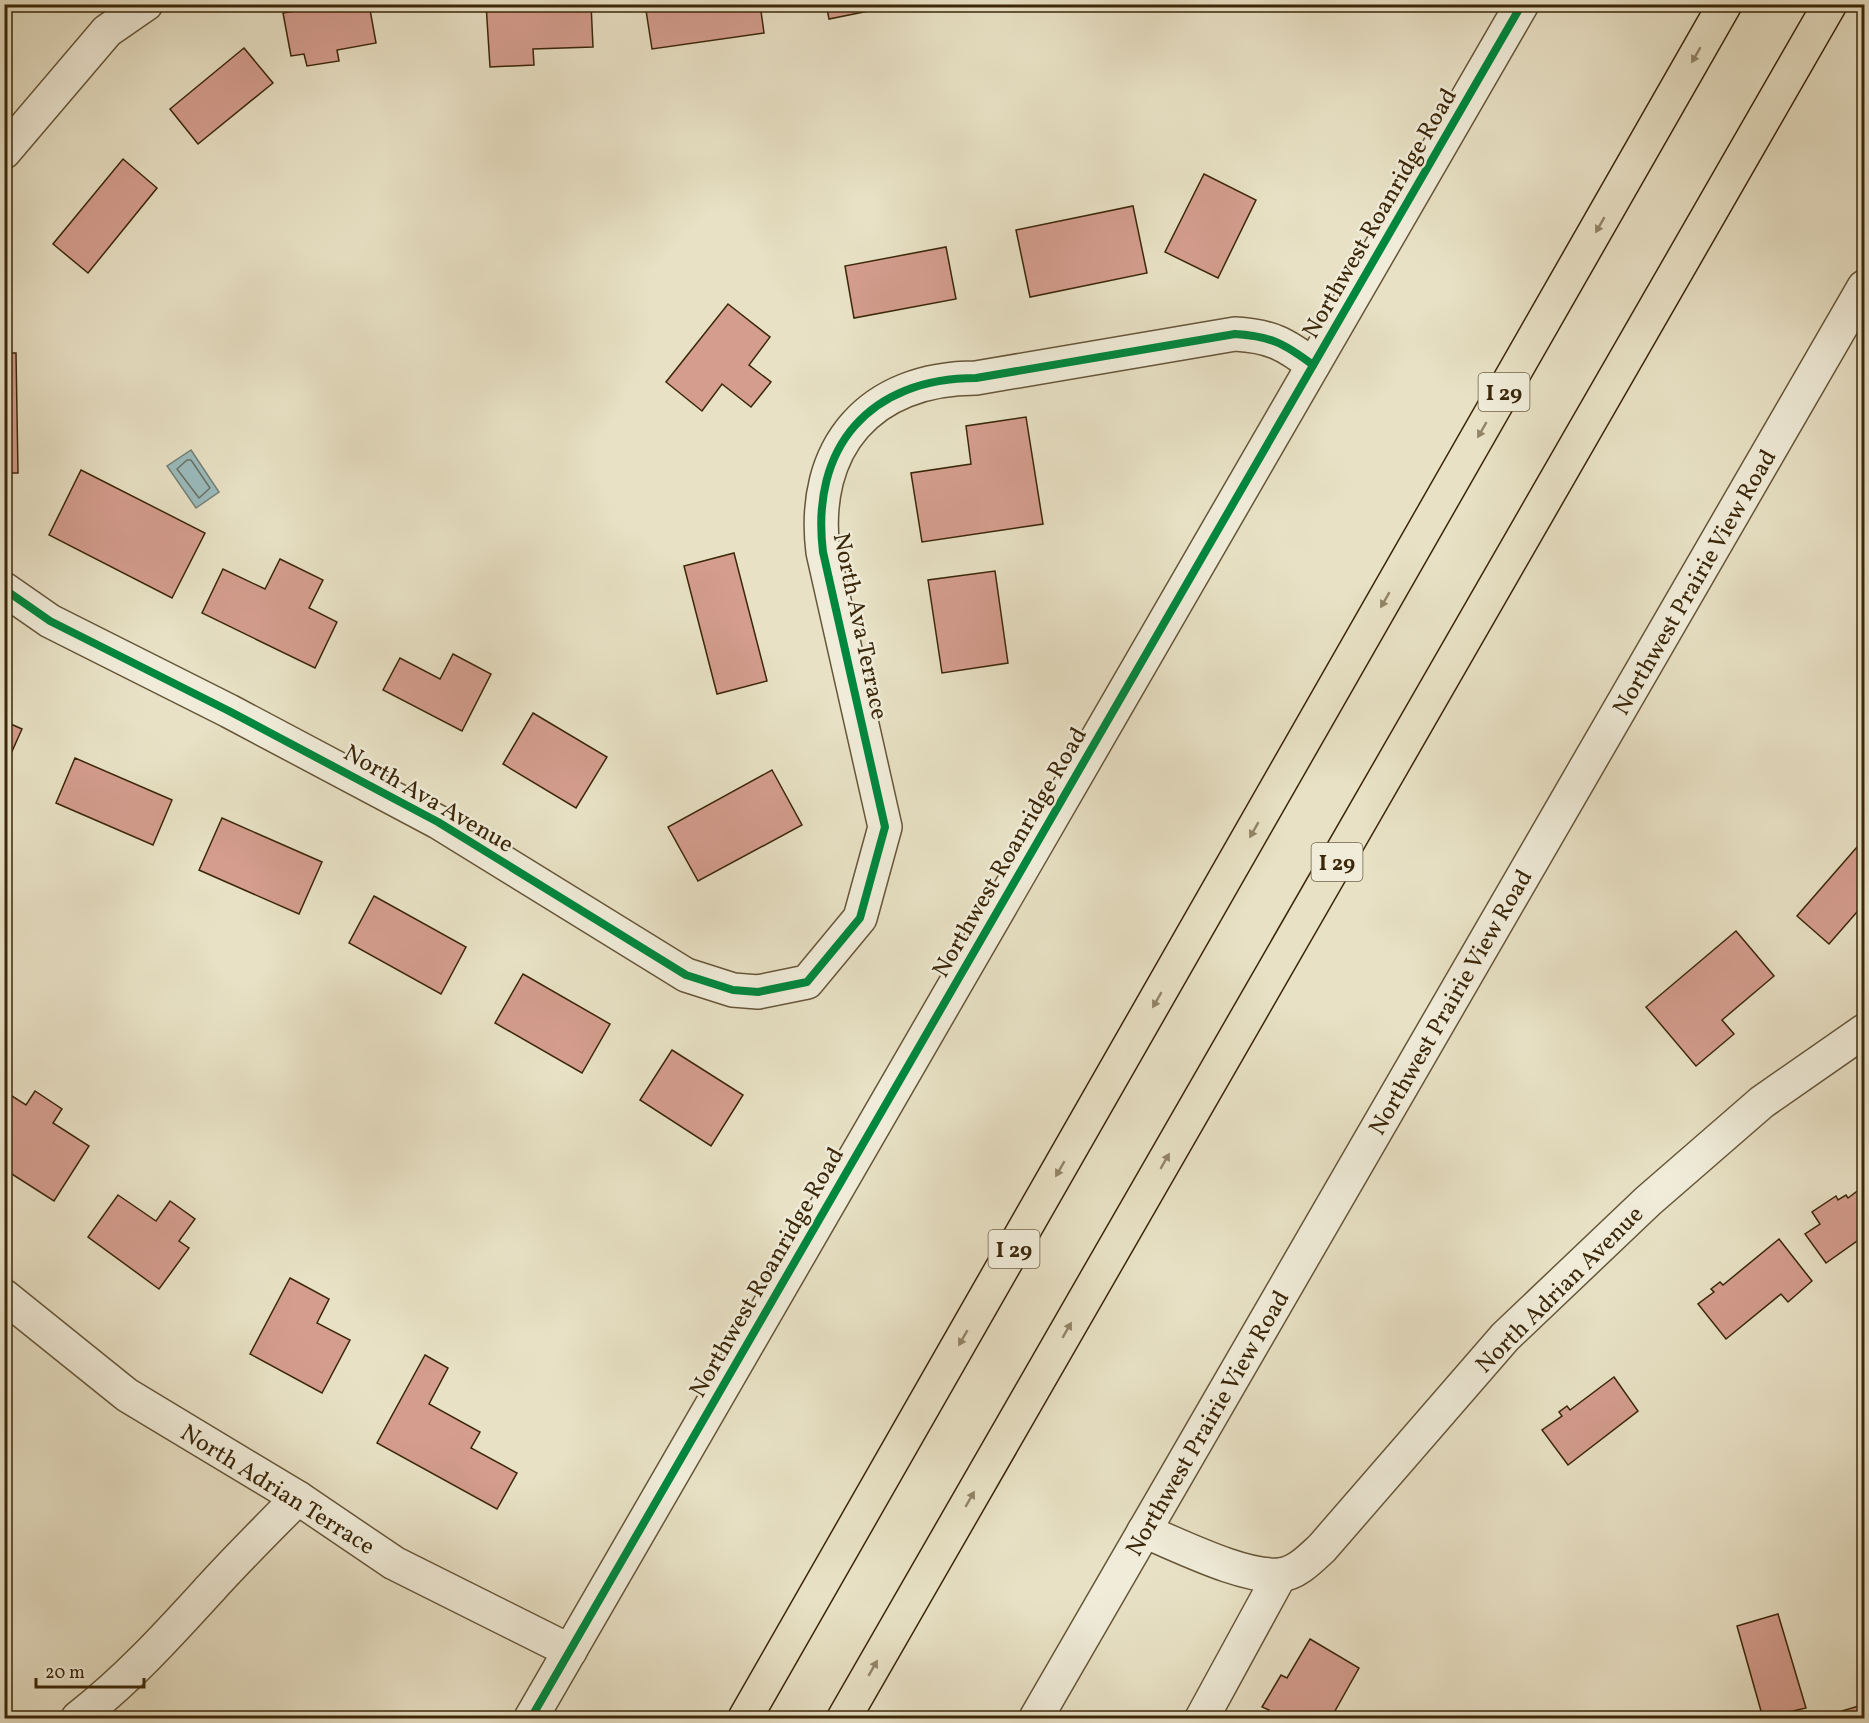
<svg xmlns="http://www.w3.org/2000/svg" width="1869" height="1723" viewBox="0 0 1869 1723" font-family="Vollkorn,serif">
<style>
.water{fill:#9abbbd;stroke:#748075;stroke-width:1.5}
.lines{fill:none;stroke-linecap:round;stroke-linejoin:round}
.shore{stroke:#6a7163;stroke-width:1.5}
.building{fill:#d49d8e;stroke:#3b2709;stroke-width:1.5}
.minor-casing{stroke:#665638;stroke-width:36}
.highway-casing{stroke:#3b2709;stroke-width:36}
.minor{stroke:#f0ecd9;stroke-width:33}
.highway{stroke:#e8e1c5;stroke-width:33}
.cycleway-casing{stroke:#f0ecd9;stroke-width:11}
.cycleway{stroke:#00873e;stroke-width:8}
.oneway{fill:#928467}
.labels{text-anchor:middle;stroke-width:5;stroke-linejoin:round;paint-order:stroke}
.shield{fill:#f0ecd9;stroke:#716247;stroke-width:1.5}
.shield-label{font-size:22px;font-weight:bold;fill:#3b2709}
.street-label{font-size:24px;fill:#3b2709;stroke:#f0ecd9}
</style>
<rect width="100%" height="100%" fill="#e8e1c5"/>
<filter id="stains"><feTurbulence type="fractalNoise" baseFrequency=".00333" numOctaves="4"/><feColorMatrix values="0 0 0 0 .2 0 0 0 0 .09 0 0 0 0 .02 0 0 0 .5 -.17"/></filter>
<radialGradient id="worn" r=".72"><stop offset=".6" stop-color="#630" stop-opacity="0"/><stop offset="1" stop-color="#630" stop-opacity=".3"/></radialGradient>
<polygon class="water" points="191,450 219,492 196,508 167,466"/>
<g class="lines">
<polygon class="shore" points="187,460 191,460 210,488 199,498 177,469"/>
</g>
<g class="building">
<polygon points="334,4 369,4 376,43 337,50 339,61 307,66 304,54 291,56 283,13"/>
<polygon points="486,4 591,4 593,47 533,49 534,65 490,67"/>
<polygon points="645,4 760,4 764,33 652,49"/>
<polygon points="826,4 903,4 829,19"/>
<polygon points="244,48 273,83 198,144 170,109"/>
<polygon points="123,159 157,188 88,273 53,244"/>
<polygon points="1204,174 1256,200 1218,278 1165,252"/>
<polygon points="1133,206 1147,273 1030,297 1016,230"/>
<polygon points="946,247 956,299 854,318 845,266"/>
<polygon points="728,304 770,337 749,365 771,382 751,407 722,384 702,411 666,382"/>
<polygon points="4,353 16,353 18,473 4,473"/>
<polygon points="1026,417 1043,524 922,542 911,473 971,464 966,426"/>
<polygon points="81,470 205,533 172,598 49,535"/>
<polygon points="734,553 767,681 717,694 684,566"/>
<polygon points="280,559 323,580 309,608 337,622 315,668 202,613 223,569 265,589"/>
<polygon points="995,571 1008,663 942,673 928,580"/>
<polygon points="453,654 491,674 462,731 383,690 400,658 440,679"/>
<polygon points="533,713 607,757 576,808 503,764"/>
<polygon points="4,721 22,729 5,767 4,767"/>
<polygon points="75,758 172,800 153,845 56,803"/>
<polygon points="772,770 802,825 698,881 668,827"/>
<polygon points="222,818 322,862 299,914 199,870"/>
<polygon points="1864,839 1864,904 1829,944 1797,916"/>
<polygon points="374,896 466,947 441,994 349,943"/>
<polygon points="1736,931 1774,976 1722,1020 1734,1034 1696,1066 1646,1007"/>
<polygon points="523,974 610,1024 582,1073 495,1023"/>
<polygon points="672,1050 743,1095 711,1146 640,1100"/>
<polygon points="4,1091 26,1105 35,1091 62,1109 53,1123 89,1146 54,1201 4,1169"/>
<polygon points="1864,1186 1864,1236 1826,1263 1805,1234 1820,1224 1812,1212 1836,1196 1838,1200 1846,1195 1848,1198"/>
<polygon points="118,1195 156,1221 170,1201 195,1219 179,1241 189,1248 159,1289 88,1237"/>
<polygon points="1779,1239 1812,1281 1788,1302 1781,1294 1726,1339 1698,1304 1714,1292 1711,1289 1720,1282 1723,1285"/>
<polygon points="290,1278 329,1299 317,1323 350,1340 322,1393 250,1354"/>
<polygon points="425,1355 448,1368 429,1404 480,1432 471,1448 517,1473 497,1509 377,1443"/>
<polygon points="1614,1377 1638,1411 1568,1465 1542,1430 1562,1416 1559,1412 1567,1406 1570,1410"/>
<polygon points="1778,1614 1806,1708 1763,1718 1737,1626"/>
<polygon points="1310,1639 1359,1668 1331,1718 1264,1718 1269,1710 1262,1707 1281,1675 1287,1678"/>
<polygon points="1864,1692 1864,1718 1844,1718 1842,1711 1862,1705 1858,1694"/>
</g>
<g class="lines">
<g class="minor-casing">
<g id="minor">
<polyline points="4,152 107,31 146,4"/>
<path d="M4 589 50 621 229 711 438 822 686 975 733 990 758 992 807 982 860 918 885 827 823 552C810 447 870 378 976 378L1235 334C1271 336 1285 344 1313 365"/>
<polyline points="4,1296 127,1395 298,1498 394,1563 570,1651"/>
<path d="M1144 1531C1179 1545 1243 1578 1280 1575 1297 1573 1310 1559 1322 1548L1505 1337 1648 1201 1762 1102 1864 1031"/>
<path d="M78 1718C127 1680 167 1636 209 1590 237 1559 268 1528 298 1498"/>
<polyline points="531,1718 1522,4"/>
<polyline points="1036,1718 1864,287"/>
<polyline points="1202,1718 1280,1575"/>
</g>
</g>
<g class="highway-casing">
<g id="highway">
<polyline points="745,1718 1725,4"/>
<polyline points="844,1718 1830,4"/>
</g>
</g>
<use href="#minor" class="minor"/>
<use href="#highway" class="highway"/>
<g class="cycleway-casing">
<g id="cycleway">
<path d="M4 589 50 621 229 711 438 822 686 975 733 990 758 992 807 982 860 918 885 827 823 552C810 447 870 378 976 378L1235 334C1271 336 1285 344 1313 365"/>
<polyline points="531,1718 1522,4"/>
</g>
</g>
<use href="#cycleway" class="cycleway"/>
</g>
<defs><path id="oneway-solid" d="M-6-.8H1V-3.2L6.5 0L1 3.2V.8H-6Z" transform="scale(1.5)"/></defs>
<g class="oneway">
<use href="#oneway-solid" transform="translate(1696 55) rotate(120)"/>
<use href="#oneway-solid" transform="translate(1600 225) rotate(120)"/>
<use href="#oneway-solid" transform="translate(1482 430) rotate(120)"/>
<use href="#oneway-solid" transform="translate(1385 600) rotate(120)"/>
<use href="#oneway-solid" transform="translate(1254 830) rotate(120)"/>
<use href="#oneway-solid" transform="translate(1157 1000) rotate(120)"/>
<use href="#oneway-solid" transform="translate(1165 1161) rotate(-60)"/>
<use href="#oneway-solid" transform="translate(1060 1169) rotate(120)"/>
<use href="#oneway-solid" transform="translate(1067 1330) rotate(-60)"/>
<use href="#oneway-solid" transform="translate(963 1338) rotate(120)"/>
<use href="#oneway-solid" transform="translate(970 1499) rotate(-60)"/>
<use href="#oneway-solid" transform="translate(873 1668) rotate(-60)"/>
</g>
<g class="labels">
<g class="shield">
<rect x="1478.5" y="373" width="51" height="38" rx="4.5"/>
<rect x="1311.5" y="843" width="51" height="38" rx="4.5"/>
<rect x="988.5" y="1230" width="51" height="38" rx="4.5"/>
</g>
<g class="shield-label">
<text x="1504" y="400">I 29</text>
<text x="1337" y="870">I 29</text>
<text x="1014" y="1257">I 29</text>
</g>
<g class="street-label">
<text transform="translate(1379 213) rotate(-60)" y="8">Northwest Roanridge Road</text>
<text transform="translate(1694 582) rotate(-60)" y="8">Northwest Prairie View Road</text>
<text transform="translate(861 626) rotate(78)" y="8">North Ava Terrace</text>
<text transform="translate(429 798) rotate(30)" y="8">North Ava Avenue</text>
<text transform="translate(1009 852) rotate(-60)" y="8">Northwest Roanridge Road</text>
<text transform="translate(1450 1002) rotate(-60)" y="8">Northwest Prairie View Road</text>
<text transform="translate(766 1272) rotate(-60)" y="8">Northwest Roanridge Road</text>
<text transform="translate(1559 1289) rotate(-45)" y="8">North Adrian Avenue</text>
<text transform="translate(1207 1423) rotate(-60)" y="8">Northwest Prairie View Road</text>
<text transform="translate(278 1489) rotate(32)" y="8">North Adrian Terrace</text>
</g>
</g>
<rect width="1869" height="1723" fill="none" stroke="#e8e1c5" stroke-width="24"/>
<rect x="6" y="6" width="1857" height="1711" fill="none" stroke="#3b2709" stroke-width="3"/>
<rect x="12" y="12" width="1845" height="1699" fill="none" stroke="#3b2709" stroke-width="1.5"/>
<path d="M36 1678v9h108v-9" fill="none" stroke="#3b2709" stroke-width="3"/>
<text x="45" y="1678" font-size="18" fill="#3b2709" stroke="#f0ecd9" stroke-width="4.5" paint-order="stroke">20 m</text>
<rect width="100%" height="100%" filter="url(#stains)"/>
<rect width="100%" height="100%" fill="url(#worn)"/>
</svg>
